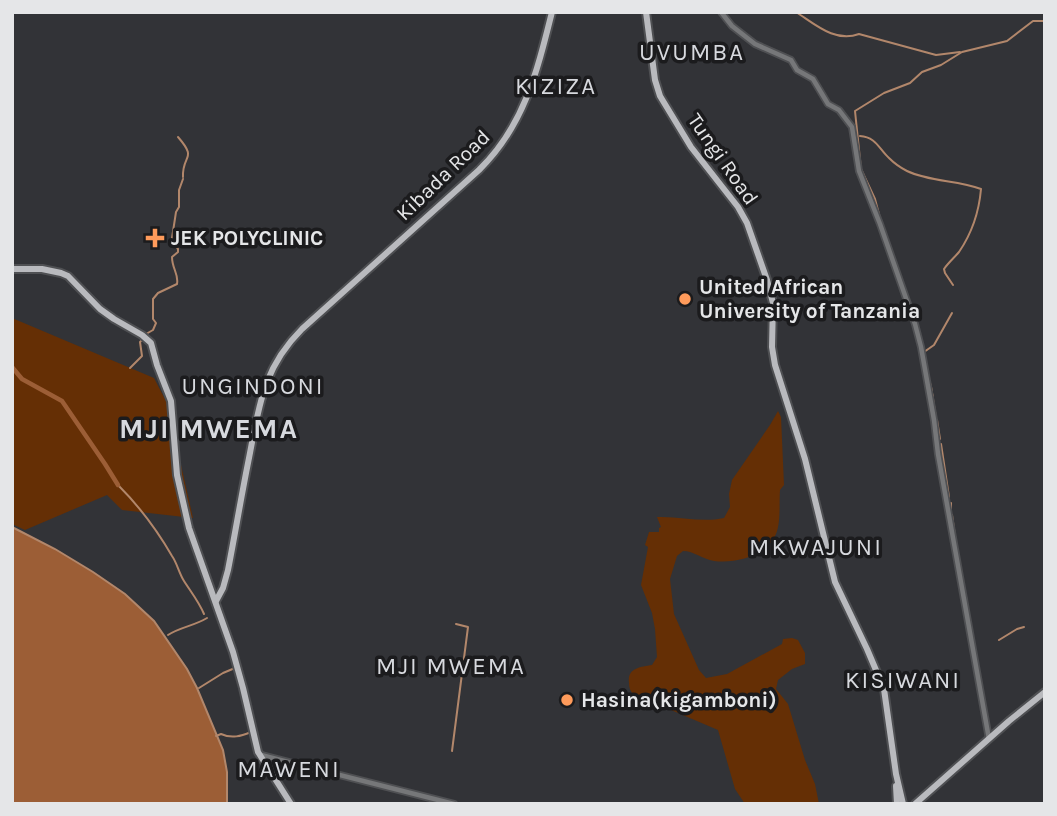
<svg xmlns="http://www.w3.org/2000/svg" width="1057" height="816" viewBox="0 0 1057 816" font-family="Karla,sans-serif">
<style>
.green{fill:#652f05}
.water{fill:#9c5e36;stroke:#b2876b;stroke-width:2}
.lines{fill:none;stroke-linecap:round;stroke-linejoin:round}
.stream{stroke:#b2876b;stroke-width:2}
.river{stroke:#9c5e36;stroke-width:4.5}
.minor-casing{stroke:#4f5053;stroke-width:8}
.major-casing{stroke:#4f5053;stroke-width:10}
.minor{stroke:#767779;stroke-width:4.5}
.major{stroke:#b9babe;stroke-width:6}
.poi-dot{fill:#ff9b5b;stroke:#1b1b1d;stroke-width:2.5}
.labels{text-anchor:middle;stroke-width:7;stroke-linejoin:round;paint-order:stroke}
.street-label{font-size:21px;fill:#e5e6e8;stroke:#1b1b1d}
.poi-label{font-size:21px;font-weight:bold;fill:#e5e6e8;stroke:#1b1b1d;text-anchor:start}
.quarter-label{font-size:24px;letter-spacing:2px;fill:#d7d9de;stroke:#1b1b1d}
.district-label{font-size:28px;font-weight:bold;letter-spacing:2px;fill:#d7d9de;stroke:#1b1b1d}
</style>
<rect width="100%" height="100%" fill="#323337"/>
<g class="green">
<polygon points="12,318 154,378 167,403 193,518 122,510 107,495 25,530 12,524 12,427 14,427 12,425"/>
<path d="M778 411 781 417 784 485 780 490C779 504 781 522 776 534 767 556 735 564 714 561 702 559 694 551 683 551L677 556 670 579 674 614 699 670 706 678 727 674 782 644 783 639 792 638 798 640 805 653V664L792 669 778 680 776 689 788 704 805 760 815 784 819 804H745L735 789 718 730 664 707V709C653 706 640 702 633 694 630 691 629 687 629 683 627 668 640 667 652 665L657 657 655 629 652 613 641 585 648 547 645 545 649 532H659V528L661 527 657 517C680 516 702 523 724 518L730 507 729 494 732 480 770 425Z"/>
</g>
<polygon class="water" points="12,527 55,549 93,572 125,594 154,621 187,669 197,688 223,750 227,772 227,804 12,804"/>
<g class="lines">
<g class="stream">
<path d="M796 12C815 24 835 43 859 34L936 55 960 52"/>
<path d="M860 136C876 137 879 149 889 158 894 163 901 168 907 171 930 182 957 180 981 189 979 212 972 233 959 252 954 258 949 262 944 269L945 273 953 285"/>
<path d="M178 137C198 160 182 154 183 177"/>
<polyline points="880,218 875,199 861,169 855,111 884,93 910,83 922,72 941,65 962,52 1007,41 1033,21 1045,21"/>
<path d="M146 334 153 330 156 323 153 319V299L158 293 177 284C179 274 172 269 172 257L178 252V249L172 242V238L176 212 179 207V190L183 179"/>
<polyline points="924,352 934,345 952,313"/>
<polyline points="130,368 142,356 140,342 143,339"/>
<polyline points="930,383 932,391"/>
<polyline points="932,393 933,396"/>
<polyline points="933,399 936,418"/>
<polyline points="937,420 940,439"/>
<polyline points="941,444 949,497"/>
<path d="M118 485C139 506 157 530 172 556 177 563 179 573 184 581 191 592 199 602 204 614"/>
<polyline points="951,503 951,509"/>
<polyline points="952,515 956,543"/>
<polyline points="966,597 970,622"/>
<path d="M168 635C180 627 194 626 207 618"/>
<polyline points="999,640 1017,629 1024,627"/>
<polyline points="199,688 223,673 235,668"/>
<path d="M216 736 221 734C232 739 241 736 251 732"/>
<polyline points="452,751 468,627 456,624"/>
</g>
<polyline class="river" points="12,367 22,379 62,401 105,464 118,485"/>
<g class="minor-casing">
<g id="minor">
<polyline points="721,12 732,26 755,44 791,60 797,70 813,79 828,104 839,110 852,127 859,171 880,224 915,324 921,347 934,420 938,454 989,739"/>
<polyline points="261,755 454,804"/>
</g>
</g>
<g class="major-casing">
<g id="major">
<polyline points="646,12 655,80 660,96 691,147 738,207 747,223 767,280 773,303 772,347 775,365 805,459 835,582 867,649 884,689 896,774 903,804"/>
<polyline points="12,269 42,269 61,273 68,276 100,309 114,319 142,335 151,343 157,365 171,401 177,475 189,528 233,652 243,688 258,752 291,804"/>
<path d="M216 601 223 588 228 570C235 534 241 498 248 463 259 409 261 370 302 329L479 170C524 126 537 72 552 12"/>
<polyline points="896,786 897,804"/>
<polyline points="915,804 1009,721 1045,692"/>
</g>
</g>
<use href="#minor" class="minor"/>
<use href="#major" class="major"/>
</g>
<g class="poi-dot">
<path d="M151.5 227.5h7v7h7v7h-7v7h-7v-7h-7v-7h7z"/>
<circle cx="685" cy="299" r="7"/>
<circle cx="567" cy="700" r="7"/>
</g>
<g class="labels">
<g class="street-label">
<text transform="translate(723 159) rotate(55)" y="7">Tungi Road</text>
<text transform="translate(443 175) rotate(-44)" y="7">Kibada Road</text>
</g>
<g class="poi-label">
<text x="171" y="245">JEK POLYCLINIC</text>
<text x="699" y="294">United African<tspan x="699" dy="24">University of Tanzania</tspan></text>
<text x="581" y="707">Hasina(kigamboni)</text>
</g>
<g class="quarter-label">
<text x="692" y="60">UVUMBA</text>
<text x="556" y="94">KIZIZA</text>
<text x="253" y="394">UNGINDONI</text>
<text x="816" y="555">MKWAJUNI</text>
<text x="451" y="674">MJI MWEMA</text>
<text x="903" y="688">KISIWANI</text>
<text x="289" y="777">MAWENI</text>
</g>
<g class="district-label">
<text x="209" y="438">MJI MWEMA</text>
</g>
</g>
<rect width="1057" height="816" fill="none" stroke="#e5e6e8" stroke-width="28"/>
</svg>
